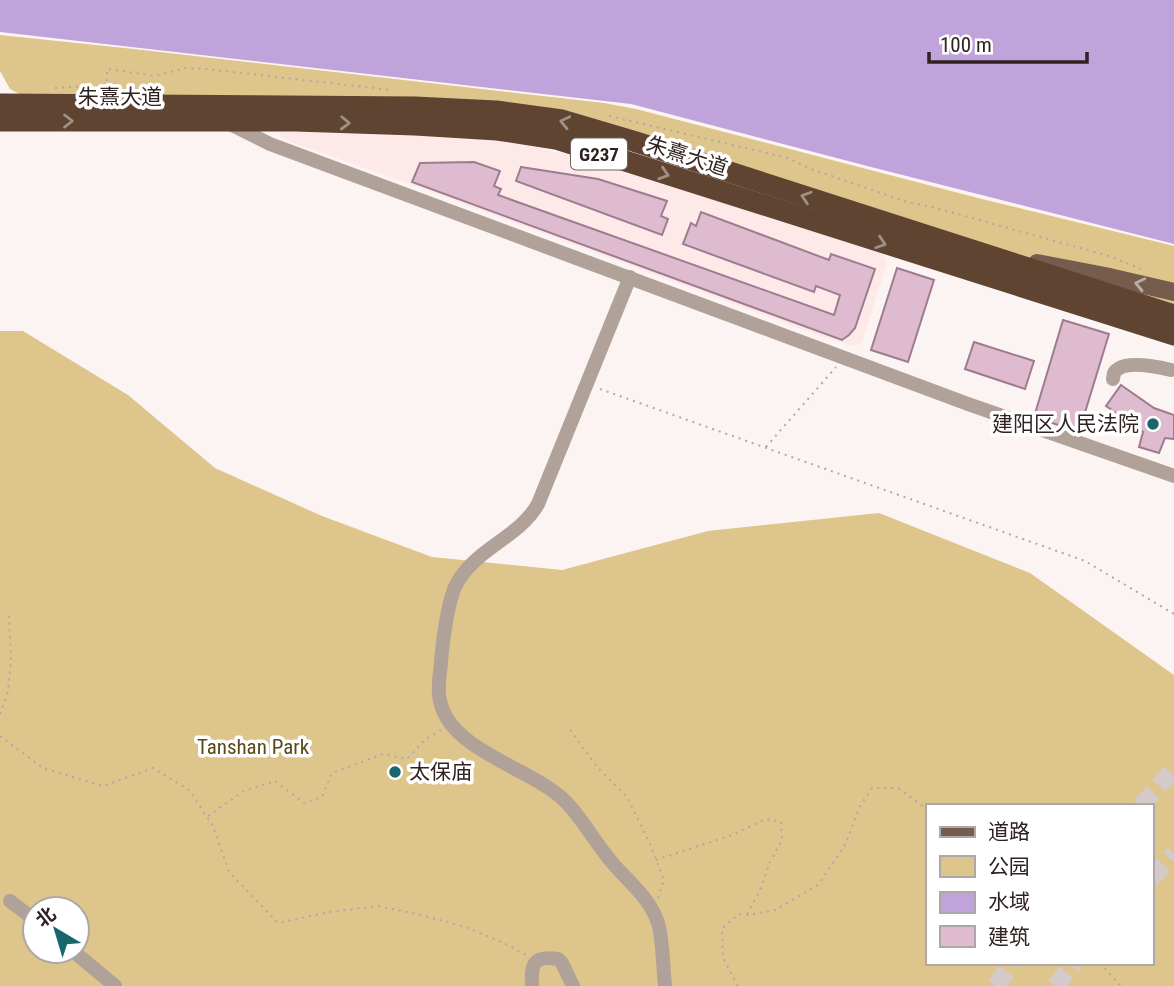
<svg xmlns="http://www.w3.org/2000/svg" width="1174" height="986" viewBox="0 0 1174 986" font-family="'Roboto Condensed','Noto Sans SC',sans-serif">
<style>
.built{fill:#fee9e9}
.green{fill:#ddc58c;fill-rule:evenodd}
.water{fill:#c1a3dc}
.building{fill:#debbce;stroke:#9c7c8e;stroke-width:2}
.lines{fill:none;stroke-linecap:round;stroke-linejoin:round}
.major-tunnel{stroke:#d3cac9;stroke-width:18;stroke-dasharray:18 9;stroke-linecap:butt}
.path{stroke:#b2a7a6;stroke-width:2;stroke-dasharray:2 5;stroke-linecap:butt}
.minor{stroke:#b0a199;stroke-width:14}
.major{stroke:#755c4d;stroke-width:18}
.highway{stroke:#5f4432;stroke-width:21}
.oneway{stroke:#9f8f84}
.oneway2{stroke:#baaea6}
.poi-dot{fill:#19666d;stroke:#fff;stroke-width:2.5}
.labels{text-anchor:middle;stroke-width:7;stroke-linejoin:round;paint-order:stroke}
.shield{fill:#fff;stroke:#6f6464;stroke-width:2}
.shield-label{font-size:19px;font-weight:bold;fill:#312222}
.street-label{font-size:21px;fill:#312222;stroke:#fff}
.poi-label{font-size:21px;fill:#312222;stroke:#fff;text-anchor:end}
.park-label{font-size:21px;fill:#5a4817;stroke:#fff}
</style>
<rect width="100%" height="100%" fill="#fcf4f3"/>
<polygon class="built" points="279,131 440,133 519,143 579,157 883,253 887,263 862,343 851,346 800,329 396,179 293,143 280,137"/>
<g class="green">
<polygon points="0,35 134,49 604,103 636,109 978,198 1174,246 1174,306 553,115 27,98 10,89 0,71"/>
<path d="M0 331H23L128 395 215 468 322 516 432 557 562 570 708 531 879 513 1030 573 1174 675V986H0ZM927 806H1151V963H927ZM35 909H77V951H35Z"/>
</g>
<polygon class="water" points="0,0 1174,0 1174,244 871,167 631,104 0,32"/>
<g class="building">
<polygon points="474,162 500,171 494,186 501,189 498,195 834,315 840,295 816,286 814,292 683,244 691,223 696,226 701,212 829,260 831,254 875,269 855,328 849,335 842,340 412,182 420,163"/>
<polygon points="521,167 598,179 667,201 661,216 668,219 662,235 516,181"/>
<polygon points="897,268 934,280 908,362 871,350"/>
<polygon points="1063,320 1109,334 1079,432 1034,417"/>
<polygon points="974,342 1034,361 1025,389 965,369"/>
<polygon points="1121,385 1154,408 1174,415 1174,439 1165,438 1159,453 1139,447 1143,432 1106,406"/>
</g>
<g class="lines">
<g class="major-tunnel">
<polyline points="1141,806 1174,769"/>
<polyline points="1151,878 1174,854"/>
<polyline points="996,986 1012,963"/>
<polyline points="1055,986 1075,963"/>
</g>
<g class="path">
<polyline points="55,88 107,85 107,69 155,76 185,68 207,69 391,90"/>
<polyline points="609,116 788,158 808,168 907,202 932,207 1109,256 1141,269"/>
<polyline points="600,389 1085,561 1174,614"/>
<polyline points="766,447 836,367"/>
<polyline points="0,714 8,692 11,660 9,616"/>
<polyline points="570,730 598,768 627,797 650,844 664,880 658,898"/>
<polyline points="0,736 43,768 103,786 153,768 189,790 213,826 229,872 278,923 330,912 378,906 417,914 466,927 510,946 526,955"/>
<polyline points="208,816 244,791 275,781 304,803 322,797 332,773 383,754 407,759 426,739 441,730"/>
<polyline points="656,860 732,835 766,819 781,822 782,840 770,862 761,888 747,915"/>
<polyline points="1100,963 1121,986"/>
<polyline points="738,986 723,958 722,928 739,914 747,915 775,910 818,885 845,845 860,806 872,788 898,788 927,809"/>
</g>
<g class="minor">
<polyline points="230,124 270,144 968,404 1174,476"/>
<path d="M630 277 538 504C519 538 474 549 456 585 448 600 442 645 441 663 440 673 438 684 439 695 445 751 530 766 565 801 582 818 594 841 610 860 626 880 650 897 658 923 663 940 663 968 665 986"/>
<path d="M1113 379C1114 374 1113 372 1118 369 1129 361 1158 367 1171 370"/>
<polyline points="10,901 35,920"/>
<polyline points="73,951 115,986"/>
<path d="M532 986C531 964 533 955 558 959L562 963 573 986"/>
</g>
<polyline class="major" points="1037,263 1105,276 1174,292"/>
<g class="highway">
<polyline points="0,104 415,107 496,111 562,120 633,141 1174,315"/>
<polyline points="0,121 296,121 415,125 497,130 556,139 1174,335"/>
</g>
</g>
<defs><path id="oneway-chevron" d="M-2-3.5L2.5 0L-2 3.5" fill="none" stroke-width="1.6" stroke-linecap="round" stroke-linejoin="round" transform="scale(1.75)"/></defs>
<g class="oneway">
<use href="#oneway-chevron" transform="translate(68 121)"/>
<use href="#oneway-chevron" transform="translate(565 122) rotate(-167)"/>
<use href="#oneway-chevron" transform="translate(345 123) rotate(2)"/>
<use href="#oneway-chevron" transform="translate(664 174) rotate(18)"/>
<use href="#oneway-chevron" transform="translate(806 197) rotate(-162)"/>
<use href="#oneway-chevron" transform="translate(881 243) rotate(18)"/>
</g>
<use class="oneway2" href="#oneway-chevron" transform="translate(1140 284) rotate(-167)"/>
<g class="poi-dot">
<circle cx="1153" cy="424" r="7"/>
<circle cx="395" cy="772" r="7"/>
</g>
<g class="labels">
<rect class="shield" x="571" y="138.5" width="56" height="31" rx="5"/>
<g class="shield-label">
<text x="599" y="161">G237</text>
</g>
<g class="street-label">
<text x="120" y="104">朱熹大道</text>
<text transform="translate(687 156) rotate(18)" y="7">朱熹大道</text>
</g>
<g class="poi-label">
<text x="1139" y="431">建阳区人民法院</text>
<text x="409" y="779" text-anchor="start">太保庙</text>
</g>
<g class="park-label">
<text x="253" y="754">Tanshan Park</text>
</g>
</g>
<rect x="926" y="804" width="228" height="161" fill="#ffffff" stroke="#ada7a7" stroke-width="2"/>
<rect x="940" y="827" width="35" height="10" fill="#755c4d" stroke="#ada7a7" stroke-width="2"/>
<text x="988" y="839" font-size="21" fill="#312222">道路</text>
<rect x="940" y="856" width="35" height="21" fill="#ddc58c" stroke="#ada7a7" stroke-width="2"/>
<text x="988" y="874" font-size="21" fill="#312222">公园</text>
<rect x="940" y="892" width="35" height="21" fill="#c1a3dc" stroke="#ada7a7" stroke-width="2"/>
<text x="988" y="909" font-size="21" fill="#312222">水域</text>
<rect x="940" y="926" width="35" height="21" fill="#debbce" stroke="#ada7a7" stroke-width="2"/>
<text x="988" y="944" font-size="21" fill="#312222">建筑</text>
<g transform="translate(56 930) rotate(322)"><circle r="33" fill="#ffffff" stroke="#ada7a7" stroke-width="2"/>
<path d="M0-5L12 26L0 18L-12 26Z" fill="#19666d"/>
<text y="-10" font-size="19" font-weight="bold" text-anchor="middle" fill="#312222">北</text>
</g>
<path d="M929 52v10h158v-10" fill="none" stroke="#312222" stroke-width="3.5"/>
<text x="940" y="52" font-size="21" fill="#312222" stroke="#ffffff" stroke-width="5" paint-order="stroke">100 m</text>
</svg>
